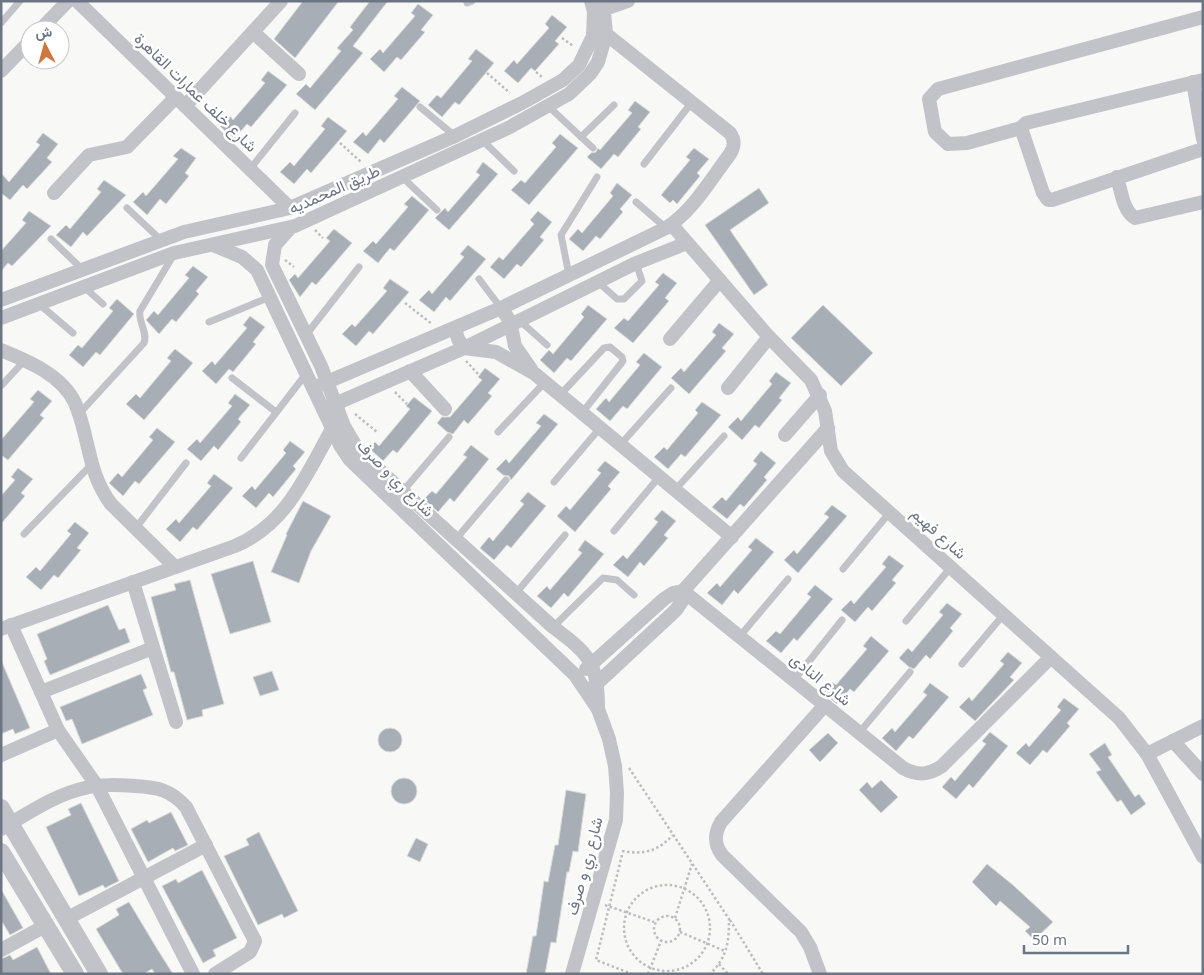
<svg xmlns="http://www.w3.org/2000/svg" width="1204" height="975" viewBox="0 0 1204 975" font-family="'Noto Sans',Vazirmatn,sans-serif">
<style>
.building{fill:#a8aeb5;stroke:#dadbd9}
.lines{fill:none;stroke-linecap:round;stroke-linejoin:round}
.path{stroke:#bbbdc0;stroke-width:2.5;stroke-dasharray:2.5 2.5;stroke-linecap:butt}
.service{stroke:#c1c3c8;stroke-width:7}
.minor{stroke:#c1c3c8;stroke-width:14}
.tertiary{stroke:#c1c3c8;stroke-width:18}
.labels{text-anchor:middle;stroke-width:5;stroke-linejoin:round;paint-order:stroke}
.street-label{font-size:16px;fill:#6c7584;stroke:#fff}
</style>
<rect width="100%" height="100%" fill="#f8f9f7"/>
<g class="building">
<polygon points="303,1 339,1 295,58 274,39"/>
<polygon points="370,1 388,1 353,46 363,53 315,110 296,94 306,84 310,88 341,51 337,48 353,30 350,27"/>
<polygon points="418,4 433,15 421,30 425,32 401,60 397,57 384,72 370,59 380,49 383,53 415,16 411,13"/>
<polygon points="552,15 567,27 555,41 559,44 535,71 531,68 518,83 504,71 514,60 517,64 549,28 545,24"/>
<polygon points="476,49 494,63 459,105 455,102 442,117 428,105 437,95 441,98 472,61 468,59"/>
<polygon points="268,71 287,85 251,127 247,124 234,139 220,126 230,116 233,120 265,83 261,80"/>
<polygon points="402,87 420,101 384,143 380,139 368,154 353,142 363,132 366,136 398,99 394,96"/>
<polygon points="635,101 650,112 638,127 641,129 618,157 614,154 601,169 587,157 591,153 596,152 598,148 600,150 632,113 628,110"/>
<polygon points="328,117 347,131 311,173 307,169 294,184 280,172 290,162 294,166 325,129 321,126"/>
<polygon points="43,133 58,144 47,158 52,162 27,189 23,185 10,200 1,193 1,173 9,182 40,145 36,142"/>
<polygon points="560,134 578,148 529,205 511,190 521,180 525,183 556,147 552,143"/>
<polygon points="181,148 196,158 185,173 189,176 166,204 160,199 147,215 133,202 143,192 146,196 178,159 173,156"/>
<polygon points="694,148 709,159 697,173 700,176 677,204 673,200 670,203 661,195 690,160 686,157"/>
<polygon points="483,162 498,174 449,230 435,218 445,208 448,212 480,175 476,172"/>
<polygon points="104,180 126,195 87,236 83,232 71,247 56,235 66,225 70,229 101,192 97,189"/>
<polygon points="617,183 632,195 620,209 623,212 600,239 596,236 583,251 569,239 578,229 582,233 613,196 610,193"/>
<polygon points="759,188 769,203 730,230 768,285 754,295 705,225"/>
<polygon points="412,196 429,210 394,251 390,248 378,263 363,251 373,241 376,244 408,207 404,204"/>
<polygon points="29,211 51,226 12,266 8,263 1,271 1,251 26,223 22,220"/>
<polygon points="538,211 552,222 540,237 544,240 521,267 517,264 504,279 490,267 499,257 503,260 534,224 530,220"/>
<polygon points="334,229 352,243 316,285 312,282 300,297 289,280 295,274 298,278 330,241 326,238"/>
<polygon points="468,245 486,259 450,301 446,297 434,312 419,300 429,290 432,294 464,257 460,254"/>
<polygon points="193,266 208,277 196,291 199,294 176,322 172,319 159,334 146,320 154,311 158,315 189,278 185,275"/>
<polygon points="663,273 677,283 665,298 669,301 633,343 614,328 624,318 628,321 659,285 655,282"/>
<polygon points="390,279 409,292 373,334 369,331 356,346 342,334 352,324 355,327 387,291 383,288"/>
<polygon points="117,299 134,314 100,355 96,352 83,367 69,355 78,345 82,348 113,311 109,308"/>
<polygon points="588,305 607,319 571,361 567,358 554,373 540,360 549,350 553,354 584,317 581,314"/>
<polygon points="823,305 873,353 841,386 791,338"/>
<polygon points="250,316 265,327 253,342 256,344 233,372 229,369 216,384 202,371 212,361 215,365 247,328 243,325"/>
<polygon points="719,323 734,334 722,348 726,351 689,394 671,378 681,368 684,372 716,335 712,332"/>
<polygon points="175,349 193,363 144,420 126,404 136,394 140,398 171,361 167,358"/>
<polygon points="644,353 662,367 627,409 623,406 610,421 596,409 606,398 609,402 640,365 636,362"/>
<polygon points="485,368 500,379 488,393 492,396 468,424 464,420 453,434 447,432 437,423 442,417 450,417 482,380 478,377"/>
<polygon points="776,372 791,383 779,398 782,400 759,428 755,425 742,440 728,427 738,417 741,421 772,384 769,381"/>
<polygon points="38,390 52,401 40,415 44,418 8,460 1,455 1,440 34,402 30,399"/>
<polygon points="235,394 250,405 238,419 241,422 218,450 214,446 201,461 187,449 197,439 200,443 232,406 228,403"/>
<polygon points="414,397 432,411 397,453 393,450 383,461 369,448 375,442 379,446 410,409 406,406"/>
<polygon points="702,402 721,415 685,457 681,454 668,469 654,457 664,447 667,450 698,413 695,410"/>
<polygon points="544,414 558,424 511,480 509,476 503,475 496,469 506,459 509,463 541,426 536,423"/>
<polygon points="157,428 175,442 139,484 135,481 123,496 109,483 118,473 122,477 153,440 149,437"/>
<polygon points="290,441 305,452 293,466 296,469 273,497 269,493 256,508 242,496 252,486 255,490 286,453 283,450"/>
<polygon points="471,445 489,459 454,502 450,498 438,512 424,499 432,491 436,494 467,457 463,455"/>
<polygon points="761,451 776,463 764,477 767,480 744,507 740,504 727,519 712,507 722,497 726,501 757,464 753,461"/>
<polygon points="605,461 620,472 608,486 611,489 575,532 557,516 566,506 570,510 601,473 597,470"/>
<polygon points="18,468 33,479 21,493 25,496 1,524 1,496 15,480 11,477"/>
<polygon points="214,474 233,488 197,530 193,527 180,542 166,529 176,519 179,523 211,486 207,483"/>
<polygon points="528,492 546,506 511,548 507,545 494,560 480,548 489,537 493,541 524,504 520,501"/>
<polygon points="303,501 331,516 311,551 299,583 271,572 287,535 286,534"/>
<polygon points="832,505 847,516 798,573 784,560 794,550 797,554 829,517 824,514"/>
<polygon points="662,510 676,521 664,535 668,538 644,566 640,562 628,577 613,565 623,555 627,559 658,522 654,519"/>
<polygon points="75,522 89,533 77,548 81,550 58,578 54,575 41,590 26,577 36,567 40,571 71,534 67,531"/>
<polygon points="756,538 774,552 738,594 734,590 722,605 707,593 717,583 720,587 752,550 748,547"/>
<polygon points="585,540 604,554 568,597 564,593 551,608 537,596 547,586 550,590 582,553 578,550"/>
<polygon points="889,555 904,566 892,580 896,583 872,611 868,607 855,622 841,610 851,600 854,604 886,567 882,564"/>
<polygon points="253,561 271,622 230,634 211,574"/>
<polygon points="190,580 224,704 202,710 203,716 187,720 174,672 171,672 151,597 176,590 174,584"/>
<polygon points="815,585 833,599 797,641 794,638 781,653 766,641 776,631 780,634 811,597 807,594"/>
<polygon points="947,603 962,614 950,628 953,631 930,659 926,655 914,669 909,667 899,658 908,648 912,652 943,615 939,612"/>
<polygon points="108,605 119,630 125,628 130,642 50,675 44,661 47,659 37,634"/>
<polygon points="871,636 889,651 854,692 850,689 837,704 823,692 832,682 836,685 867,649 863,646"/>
<polygon points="1008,652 1022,663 1010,677 1014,680 975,721 959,707 969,697 972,701 1004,664 1000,661"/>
<polygon points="1,660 30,728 15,734 13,729 1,734"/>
<polygon points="272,671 279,690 260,696 253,677"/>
<polygon points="141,674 147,688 143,690 153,715 82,744 72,719 66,721 60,707"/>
<polygon points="930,683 949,697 913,739 909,736 896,751 882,738 892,728 895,732 927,695 923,692"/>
<polygon points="1064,698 1079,709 1067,723 1070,726 1047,753 1043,750 1030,765 1016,753 1026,743 1029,747 1061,710 1057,707"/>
<circle cx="390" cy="740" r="12"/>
<polygon points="990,732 1008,746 973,788 969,784 956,799 942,787 951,777 955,781 986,744 982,741"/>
<polygon points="828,733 838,743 820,762 809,750"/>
<polygon points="1105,743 1112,755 1108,757 1135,797 1139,794 1146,804 1131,815 1121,800 1117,802 1096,772 1101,770 1089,754"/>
<circle cx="404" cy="791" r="13"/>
<polygon points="881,780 898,797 881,813 859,790 867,782 872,788"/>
<polygon points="566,790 586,794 578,852 573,851 569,872 567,872 556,943 551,942 545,974 526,974 533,936 536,936 544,881 548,882 555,845 558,845"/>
<polygon points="81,803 119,881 105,888 103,885 79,896 46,827 71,815 68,809"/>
<polygon points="171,812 188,845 175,851 173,848 148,862 131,829 147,820 149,823"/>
<polygon points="259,832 298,911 284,918 282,914 258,925 224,856 249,845 246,839"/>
<polygon points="416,838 428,844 420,862 407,856"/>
<polygon points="987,864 1013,885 1053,922 1034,940 1025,931 1030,927 1000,901 996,906 972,882"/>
<polygon points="202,870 237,938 213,950 216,956 203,963 162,886 176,879 178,883"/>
<polygon points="1,889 23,928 10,935 1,920"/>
<polygon points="129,902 156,947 173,974 155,974 152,969 144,974 123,974 96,929 119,915 116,909"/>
<polygon points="37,947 51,974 1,974 1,959 10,955 13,960"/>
</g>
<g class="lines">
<g class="path">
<polyline points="562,38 573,46"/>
<polyline points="536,72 542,77"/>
<polyline points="487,73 510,93"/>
<polyline points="340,143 361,162"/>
<polyline points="315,230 323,238"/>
<polyline points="285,260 294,267"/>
<polyline points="405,303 432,324"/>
<polyline points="466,361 479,375"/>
<polyline points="395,392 407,404"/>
<polyline points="355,414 377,432"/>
<path d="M629 768 729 919C729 943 727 957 710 974"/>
<path d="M622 851C644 855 658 851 673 835"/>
<polyline points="622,855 596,960 632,974"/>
<circle cx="667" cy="928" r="43"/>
<polyline points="605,905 654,922"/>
<circle cx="667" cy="929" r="13"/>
<polyline points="675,918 692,864"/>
<polyline points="730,920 763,974"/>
<polyline points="680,932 725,951"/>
<polyline points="719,964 728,974"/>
<polyline points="648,974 661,941"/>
</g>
<g class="service">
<polyline points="467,3 472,1"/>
<polyline points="1,23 20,1"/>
<polyline points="548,106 593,148"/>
<polyline points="420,107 455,136"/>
<polyline points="581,137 614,105"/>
<polyline points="482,140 514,171"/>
<polyline points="644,164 692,102"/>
<polyline points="250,169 295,113"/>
<polyline points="402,177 437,210"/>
<polyline points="636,202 666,228"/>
<polyline points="127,208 161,240"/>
<polyline points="51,239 83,270"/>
<polyline points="569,275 561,235 597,177"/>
<polyline points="479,279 501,308"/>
<polyline points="598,282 617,299 624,299 642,281 636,263"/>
<polyline points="84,287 103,304"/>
<polyline points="39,304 73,333"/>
<polyline points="520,321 547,345"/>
<polyline points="209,322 270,297"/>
<polyline points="306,335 359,267"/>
<polyline points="232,378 276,412"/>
<polyline points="1,386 25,360"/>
<polyline points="560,395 604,348 610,347 622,357 623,361 582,413"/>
<path d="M79 414 144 343C148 332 138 322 140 311L173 256"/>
<polyline points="498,432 545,382"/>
<polyline points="620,445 671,388"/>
<polyline points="241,458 306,374"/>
<polyline points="554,482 600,428"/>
<polyline points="675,490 724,436"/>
<polyline points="403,491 449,437"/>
<polyline points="135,529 186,463"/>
<polyline points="614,531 659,477"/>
<polyline points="24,534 91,465"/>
<polyline points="456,539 506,480"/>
<polyline points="843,569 890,512"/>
<polyline points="516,593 565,535"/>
<polyline points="906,621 951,567"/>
<polyline points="553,627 603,578 617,580 634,595"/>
<polyline points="740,636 788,579"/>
<polyline points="962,664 1004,614"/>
<polyline points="794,680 842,620"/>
<polyline points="859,733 910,672"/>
</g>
<g class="minor">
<polyline points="77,1 290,208"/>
<polyline points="605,9 628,1"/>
<polyline points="40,30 68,1"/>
<polyline points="253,32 299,74"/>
<polyline points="1,71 30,41"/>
<polyline points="1203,80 1026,123 1021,128 1043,193 1048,200 1052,200 1203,149"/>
<polyline points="1193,82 1203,139"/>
<polyline points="185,106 281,1"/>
<polyline points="1021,128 967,143 948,144 935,132 929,99 938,89 1203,17"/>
<path d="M1117 177C1121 190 1123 211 1135 218L1203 202"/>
<polyline points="54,193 89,155 127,147 176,97"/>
<polyline points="672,225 769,337 811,380 825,411 831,451 843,471 1119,718 1147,754 1203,857"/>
<path d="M290 228 275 245 272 265 321 366 344 426 354 443 366 458 553 627C589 654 598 662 598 709"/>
<polyline points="213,245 242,257 257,270 340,445 350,460 575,675 598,709 609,739 615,766 617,793 616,820 572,974"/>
<polyline points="1,300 184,232 290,208 455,136 522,103 563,80 579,65 593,36 594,12 591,1"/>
<polyline points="501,308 510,321 515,346 531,369"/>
<polyline points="1,318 174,253 295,226 510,127 569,94 590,74 598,62 606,34 603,1"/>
<polyline points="455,328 458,339 464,348 496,352 535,374 732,537"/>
<polyline points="670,339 720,280"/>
<path d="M1 350C28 361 62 375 75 403 90 438 87 472 111 504L175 567"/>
<polyline points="410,371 445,409"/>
<path d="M313 388 501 308 666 228C693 211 711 179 730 154 735 146 735 140 730 133L601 30"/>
<polyline points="728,388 769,337"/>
<polyline points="328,407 464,348 634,264 687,243"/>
<polyline points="785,435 820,395"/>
<polyline points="133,582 176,722"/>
<path d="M683 591 903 768C918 776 929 775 942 766L1051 657"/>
<polyline points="11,625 58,730 97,786 193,974"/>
<path d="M1 629 235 546C287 524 306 475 332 429"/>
<polyline points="586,669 664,599 673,593 683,591"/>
<polyline points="591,689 676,610 682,601 683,591 828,428"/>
<polyline points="41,692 153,648"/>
<polyline points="1173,741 1203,774"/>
<polyline points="1147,754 1203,726"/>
<polyline points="1,755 58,730"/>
<path d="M1 829C27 814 56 794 85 788 101 784 118 785 135 786 157 787 171 790 186 807L255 941 250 952 215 974"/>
<polyline points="66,919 206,845"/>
<polyline points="1,950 45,926"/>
<path d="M820 974 810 947 801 932 722 855C714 844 714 834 721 822L825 705"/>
</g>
<g class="tertiary">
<polyline points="1,808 99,974"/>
<polyline points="1,852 75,974"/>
</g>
</g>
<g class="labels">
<g class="street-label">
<text transform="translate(196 92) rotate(44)" y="6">شارع خلف عمارات القاهرة</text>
<text transform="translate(334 189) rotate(-24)" y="6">طريق المحمديه</text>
<text transform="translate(396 478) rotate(45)" y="6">شارع ري و صرف</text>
<text transform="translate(939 533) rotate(42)" y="6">شارع فهيم</text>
<text transform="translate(821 679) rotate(39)" y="6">شارع النادى</text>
<text transform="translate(584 866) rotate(-75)" y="6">شارع ري و صرف</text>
</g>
</g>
<rect width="1204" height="975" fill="none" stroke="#6c7584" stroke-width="5"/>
<g transform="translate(45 45) rotate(354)"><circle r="24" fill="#ffffff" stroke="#c4c8ce"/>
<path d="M0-4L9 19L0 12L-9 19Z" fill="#cf7740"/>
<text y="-8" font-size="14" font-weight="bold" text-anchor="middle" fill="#6c7584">ش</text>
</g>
<path d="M1024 945v8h104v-8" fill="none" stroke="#6c7584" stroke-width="2.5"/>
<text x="1032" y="945" font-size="15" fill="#6c7584" stroke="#ffffff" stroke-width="4" paint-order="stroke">50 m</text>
</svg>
